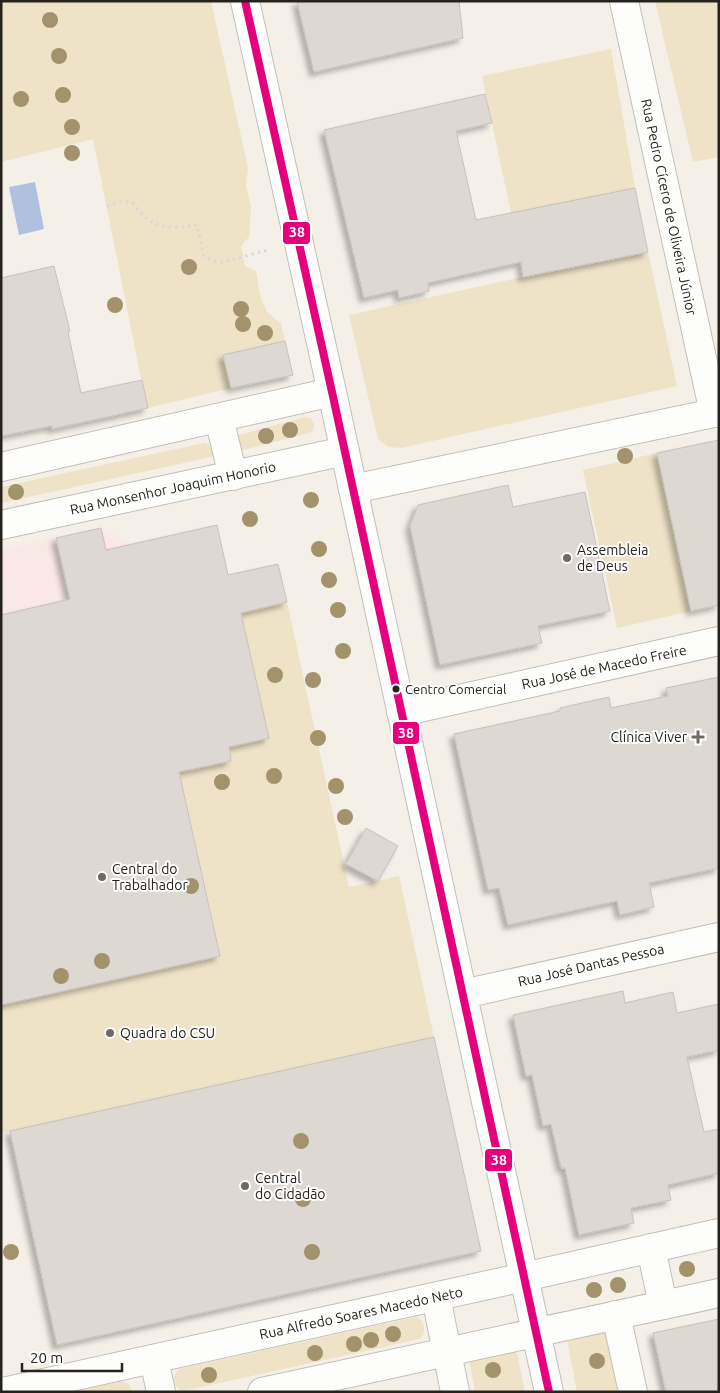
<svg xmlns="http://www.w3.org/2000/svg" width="720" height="1393" viewBox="0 0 720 1393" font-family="Ubuntu,sans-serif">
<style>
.education{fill:#f9e8e5}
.green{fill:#eee2c7}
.water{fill:#afc1de}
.building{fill:#ddd9d2;stroke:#c6c2bc;filter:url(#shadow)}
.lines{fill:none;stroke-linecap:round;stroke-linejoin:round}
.minor-casing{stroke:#c3c0b9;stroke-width:30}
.secondary-casing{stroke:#c3c0b9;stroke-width:30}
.path{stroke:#dad9d6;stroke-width:3;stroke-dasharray:2.5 4;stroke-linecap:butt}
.minor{stroke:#fdfdfc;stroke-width:28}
.secondary{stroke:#fdfdfc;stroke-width:28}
.bus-1-casing{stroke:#fff;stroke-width:11}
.bus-1{stroke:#e5007d;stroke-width:8}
.tree{fill:#a2936c}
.poi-dot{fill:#6e6b64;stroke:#fff;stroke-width:2}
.bus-dot{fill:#26231d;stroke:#fff;stroke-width:2}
.labels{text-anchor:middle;stroke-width:4;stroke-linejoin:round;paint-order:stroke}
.bus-label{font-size:13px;fill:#26231d;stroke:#fff;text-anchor:start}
.street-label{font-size:14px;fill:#26231d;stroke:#fff}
.poi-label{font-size:14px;fill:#26231d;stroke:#fff;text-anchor:start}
.line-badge{stroke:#fff;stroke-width:2}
.badge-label{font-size:14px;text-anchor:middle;font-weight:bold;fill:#fff}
</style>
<defs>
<filter id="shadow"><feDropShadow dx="-4.5" dy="4.5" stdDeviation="2.5" flood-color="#0004"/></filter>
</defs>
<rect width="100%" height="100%" fill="#f4f0e8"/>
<polygon class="education" points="101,528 130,544 156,665 1,699 1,550"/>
<g class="green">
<polygon points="1,1 211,1 248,168 246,185 251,207 249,237 241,246 245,266 256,271 260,295 267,312 281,324 285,341 224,355 231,388 147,408 93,139 1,162"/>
<polygon points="655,1 719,1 719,157 693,162"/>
<polygon points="611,49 635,188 511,213 482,76"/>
<polygon points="648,252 677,386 401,448 388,447 378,439 349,315 523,277"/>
<polygon points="305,417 311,418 314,424 313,430 309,433 240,451 235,436"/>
<polygon points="204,443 215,446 216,453 211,457 1,503 1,487"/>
<polygon points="657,453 691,611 617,628 583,470"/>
<polygon points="287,602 349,887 399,876 434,1037 1,1133 1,1005 220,956 175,754 229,747 269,738 241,613"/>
<path d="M416 1317C425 1320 427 1332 420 1339L183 1391C173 1387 171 1376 179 1369Z"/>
<polygon points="604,1330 618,1392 577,1392 567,1339"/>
<polygon points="514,1351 517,1353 525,1392 475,1392 469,1359"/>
<polygon points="121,1381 129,1384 132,1392 72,1392"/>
</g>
<polygon class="water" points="35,182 44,229 19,235 9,187"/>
<g class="building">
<polygon points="297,1 459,1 463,38 314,72"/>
<polygon points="485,94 492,123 456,131 476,220 635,188 648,252 523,277 521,262 428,283 429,291 399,298 398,290 364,298 324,130"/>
<polygon points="54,266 70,331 68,332 81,393 142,380 148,408 52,429 52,426 1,436 1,278"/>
<polygon points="285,341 293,375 231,388 223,355"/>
<polygon points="719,440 719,605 691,611 657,453"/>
<polygon points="508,485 513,507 585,492 610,611 538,626 542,643 440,665 410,526 418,505"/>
<polygon points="217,525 228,575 278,564 287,602 241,613 269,738 229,747 231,761 179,772 220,956 1,1005 1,615 70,599 56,538 101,528 106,550"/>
<polygon points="719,677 719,868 649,883 654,907 620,915 617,901 508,925 499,888 488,890 454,734 560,711 560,708 609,697 611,708 668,696 666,688"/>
<polygon points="366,828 398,846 378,881 346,864"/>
<polygon points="623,991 625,1003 673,992 677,1013 719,1004 719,1050 687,1057 704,1132 719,1129 719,1173 668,1185 671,1200 631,1208 634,1223 579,1235 565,1168 561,1168 551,1124 543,1126 532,1075 526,1076 513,1015"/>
<polygon points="434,1037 481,1251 57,1345 10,1131"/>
<polygon points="719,1319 719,1392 666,1392 653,1333"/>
</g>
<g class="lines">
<g class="minor-casing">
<g id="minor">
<polyline points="624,1 714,413"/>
<polyline points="219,418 233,476"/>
<polyline points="1,467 332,392"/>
<polyline points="353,489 719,412"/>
<polyline points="1,525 345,451"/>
<polyline points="401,712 719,641"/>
<polyline points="463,994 719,937"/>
<polyline points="651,1248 663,1305"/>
<polyline points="436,1297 455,1392"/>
<polyline points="616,1315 633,1392"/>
<polyline points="154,1359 161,1392"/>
<polyline points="3,1392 524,1277 719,1233"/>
<polyline points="262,1392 719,1293"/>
</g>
</g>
<g class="secondary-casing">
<polyline id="secondary" points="245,1 332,392 549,1392"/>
</g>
<path class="path" d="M107 206 121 201 133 203C152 229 166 230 197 225L204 256 219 263 268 250"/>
<use href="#minor" class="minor"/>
<use href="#secondary" class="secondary"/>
<g class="bus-1-casing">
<polyline id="bus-1" points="245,1 332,392 549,1392"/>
</g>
<use href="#bus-1" class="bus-1"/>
</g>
<g class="tree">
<circle cx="50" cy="20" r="8"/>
<circle cx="59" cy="56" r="8"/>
<circle cx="63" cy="95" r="8"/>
<circle cx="21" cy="99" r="8"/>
<circle cx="72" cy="127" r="8"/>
<circle cx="72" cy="153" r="8"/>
<circle cx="189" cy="267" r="8"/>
<circle cx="115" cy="305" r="8"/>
<circle cx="241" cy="309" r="8"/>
<circle cx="243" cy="324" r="8"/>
<circle cx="265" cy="333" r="8"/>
<circle cx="290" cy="430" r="8"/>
<circle cx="266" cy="436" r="8"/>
<circle cx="625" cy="456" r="8"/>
<circle cx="16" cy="492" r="8"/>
<circle cx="311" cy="500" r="8"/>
<circle cx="250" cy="519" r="8"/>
<circle cx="319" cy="549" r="8"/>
<circle cx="329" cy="580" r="8"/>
<circle cx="338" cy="610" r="8"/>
<circle cx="343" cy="651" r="8"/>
<circle cx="275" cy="675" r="8"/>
<circle cx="313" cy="680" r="8"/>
<circle cx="318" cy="738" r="8"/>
<circle cx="274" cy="776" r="8"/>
<circle cx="222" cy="782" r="8"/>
<circle cx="336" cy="786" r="8"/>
<circle cx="345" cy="817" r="8"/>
<circle cx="191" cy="886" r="8"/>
<circle cx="102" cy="961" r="8"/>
<circle cx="61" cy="976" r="8"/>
<circle cx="301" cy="1141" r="8"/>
<circle cx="303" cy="1199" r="8"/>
<circle cx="11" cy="1252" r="8"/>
<circle cx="312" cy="1252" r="8"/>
<circle cx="687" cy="1269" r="8"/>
<circle cx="618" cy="1285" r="8"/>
<circle cx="594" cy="1290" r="8"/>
<circle cx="393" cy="1334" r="8"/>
<circle cx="371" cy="1340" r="8"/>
<circle cx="354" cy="1344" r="8"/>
<circle cx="315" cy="1353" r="8"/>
<circle cx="597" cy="1361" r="8"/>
<circle cx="493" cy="1370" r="8"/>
<circle cx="209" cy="1375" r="8"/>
</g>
<g class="poi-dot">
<circle cx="567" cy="558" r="5"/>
<path d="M695.5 729.5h5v5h5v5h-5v5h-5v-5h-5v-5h5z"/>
<circle cx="102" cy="877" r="5"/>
<circle cx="110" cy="1033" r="5"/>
<circle cx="245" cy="1186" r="5"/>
</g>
<circle class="bus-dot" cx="396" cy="689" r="4.5"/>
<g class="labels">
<g class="bus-label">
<text x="405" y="694">Centro Comercial</text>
</g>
<g class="street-label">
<text transform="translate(669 207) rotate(78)" y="5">Rua Pedro Cícero de Oliveira Júnior</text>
<text transform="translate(173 488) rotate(-12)" y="5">Rua Monsenhor Joaquim Honorio</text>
<text transform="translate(604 667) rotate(-12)" y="5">Rua José de Macedo Freire</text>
<text transform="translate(591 965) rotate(-13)" y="5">Rua José Dantas Pessoa</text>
<text transform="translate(361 1313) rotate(-12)" y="5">Rua Alfredo Soares Macedo Neto</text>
</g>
<g class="poi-label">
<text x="577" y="555">Assembleia<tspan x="577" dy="16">de Deus</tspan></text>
<text x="687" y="742" text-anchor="end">Clínica Viver</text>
<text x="112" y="874">Central do<tspan x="112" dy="16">Trabalhador</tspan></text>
<text x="120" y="1038">Quadra do CSU</text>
<text x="255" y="1183">Central<tspan x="255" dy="16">do Cidadão</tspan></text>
</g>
</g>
<g class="line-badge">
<rect x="282" y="221" width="29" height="24" rx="5" fill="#e5007d"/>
<rect x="392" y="721" width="28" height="24" rx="5" fill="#e5007d"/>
<rect x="484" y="1148" width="29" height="24" rx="5" fill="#e5007d"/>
</g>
<g class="badge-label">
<text x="297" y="237">38</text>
<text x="406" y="738">38</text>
<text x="499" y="1165">38</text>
</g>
<rect width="720" height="1393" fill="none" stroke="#26231d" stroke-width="5"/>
<path d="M22 1363v8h100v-8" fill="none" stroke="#26231d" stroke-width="2.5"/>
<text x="30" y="1363" font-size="15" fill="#26231d" stroke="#ffffff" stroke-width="4" paint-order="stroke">20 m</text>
</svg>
